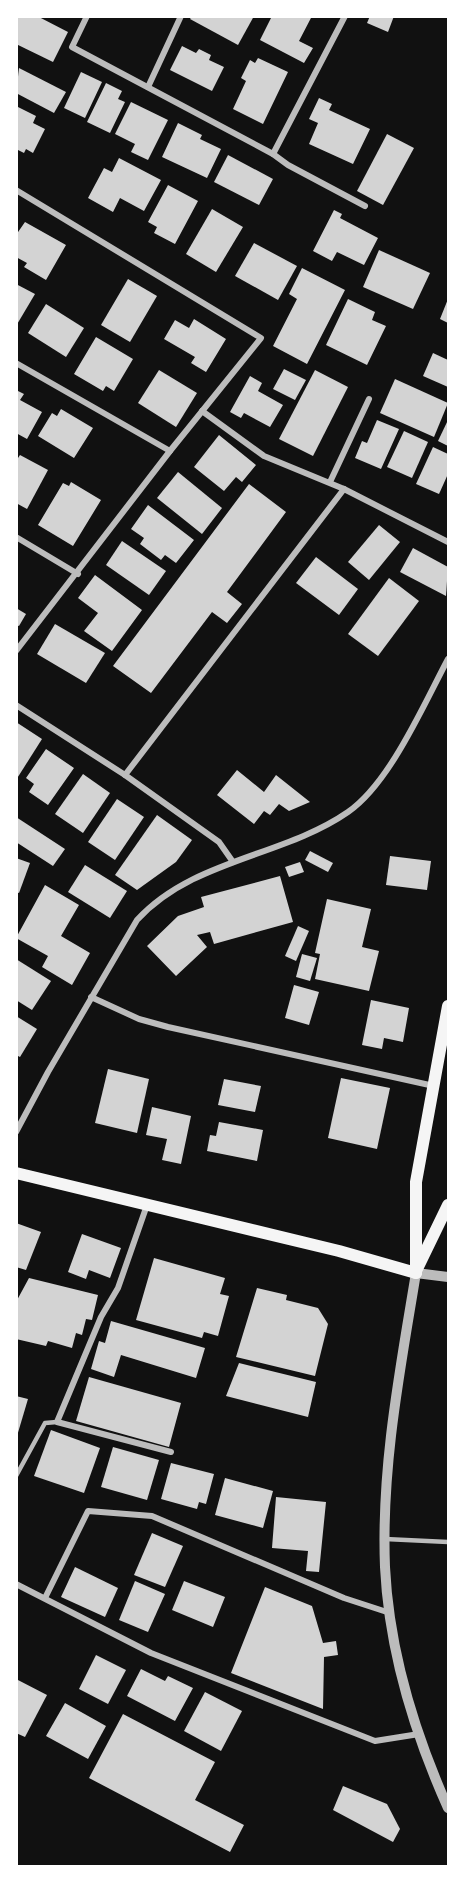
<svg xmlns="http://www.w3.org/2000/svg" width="465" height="1883" viewBox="0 0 465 1883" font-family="Georgia,serif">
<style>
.building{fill:#d3d3d3}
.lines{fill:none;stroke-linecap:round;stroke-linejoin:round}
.service{stroke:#bcbcbc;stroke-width:4.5}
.minor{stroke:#bcbcbc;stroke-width:6}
.tertiary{stroke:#bcbcbc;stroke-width:10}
.secondary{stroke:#f5f5f5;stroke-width:12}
</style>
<rect width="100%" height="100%" fill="#111"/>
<g class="building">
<polygon points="16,16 37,16 68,32 53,62 16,44"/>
<polygon points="192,16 254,16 238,45 190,19"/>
<polygon points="272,16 312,16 299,41 313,48 304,63 260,40"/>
<polygon points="370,16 394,16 388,32 367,23"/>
<polygon points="182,46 196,53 199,49 211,55 209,60 224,67 212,91 170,70"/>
<polygon points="258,58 288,72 263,124 233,109 246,81 241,78 250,60 255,63"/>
<polygon points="19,68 66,92 54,113 16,93"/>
<polygon points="81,72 102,82 85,118 64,108"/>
<polygon points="106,83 122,91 118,99 125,102 110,133 87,122"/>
<polygon points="319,98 332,104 329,110 370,129 353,164 309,144 318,123 309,119"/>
<polygon points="131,102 168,120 148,160 131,152 135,144 115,134"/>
<polygon points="16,106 36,116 33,123 45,129 33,153 26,149 24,153 16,149"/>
<polygon points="178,123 202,135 200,139 221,149 207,178 162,157"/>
<polygon points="387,134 414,148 383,205 357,191"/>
<polygon points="228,155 273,179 259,205 214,182"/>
<polygon points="119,158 161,180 144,211 120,198 113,212 88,198 104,168 112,172"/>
<polygon points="168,185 198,201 175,244 154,233 157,227 148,222"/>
<polygon points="212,209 243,227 216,272 186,254"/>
<polygon points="334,210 342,214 340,218 378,238 364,265 337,252 332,261 313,251"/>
<polygon points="25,222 66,245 46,280 24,267 27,263 16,257 16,235"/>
<polygon points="254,243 297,266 278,300 235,276"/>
<polygon points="379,250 430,273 413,309 363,287"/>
<polygon points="302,268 345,290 307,364 273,346 297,299 289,294"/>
<polygon points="128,279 157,296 130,342 101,325"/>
<polygon points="16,284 35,294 16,326"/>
<polygon points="348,299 375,312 372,320 386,326 367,365 326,345"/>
<polygon points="448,299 448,323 440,319"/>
<polygon points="46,304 84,328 66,357 28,333"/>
<polygon points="194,319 226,339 206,372 191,363 195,357 164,339 175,320 189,328"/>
<polygon points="96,337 133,359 114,391 106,386 103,391 74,374"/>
<polygon points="433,353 448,360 448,387 423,376"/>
<polygon points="284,369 306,380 295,400 273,389"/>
<polygon points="159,370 197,393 176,427 138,403"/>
<polygon points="315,370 348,387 313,456 279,439"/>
<polygon points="250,376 262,383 258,391 283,405 270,427 244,413 241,418 230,412"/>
<polygon points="395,379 448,403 434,437 380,413"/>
<polygon points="16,390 24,394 20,400 42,412 27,439 16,433"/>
<polygon points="61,409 93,428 74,458 38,436 52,413 57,416"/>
<polygon points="377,420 399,429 381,469 355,458 362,441 367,443"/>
<polygon points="448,420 448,446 438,441"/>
<polygon points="404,431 428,442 412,478 387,467"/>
<polygon points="219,435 256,465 242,482 236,477 224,491 194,467"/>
<polygon points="433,447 448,454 448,474 439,494 416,484"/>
<polygon points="20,455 48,470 27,509 16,503 16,461"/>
<polygon points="178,472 222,508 202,534 157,498"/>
<polygon points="71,482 101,500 73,546 38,525 63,483 69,486"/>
<polygon points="249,484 286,512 227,592 242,604 227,623 212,612 151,693 113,666"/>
<polygon points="148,505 194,540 176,563 165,555 161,560 140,544 144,538 131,529"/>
<polygon points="379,525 400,542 369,580 348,562"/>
<polygon points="122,541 166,571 149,595 106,565"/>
<polygon points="413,548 448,567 446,596 400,572"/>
<polygon points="316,557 358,589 339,615 296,583"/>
<polygon points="95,575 142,610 112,651 84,631 98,613 78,598"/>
<polygon points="389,578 419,601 378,656 348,634"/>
<polygon points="16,608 26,614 19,626 16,625"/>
<polygon points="55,624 105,653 86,683 37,654"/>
<polygon points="16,722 42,739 16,780"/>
<polygon points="46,749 74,768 48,805 29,792 34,784 26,778"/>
<polygon points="237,770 264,792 276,775 310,802 289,811 279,804 270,815 264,811 254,824 217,795"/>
<polygon points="83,774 110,793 83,833 55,814"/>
<polygon points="117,799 144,817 115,860 88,842"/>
<polygon points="157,815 192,840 176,862 137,890 115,875"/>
<polygon points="16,817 65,849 53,866 16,842"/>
<polygon points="310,851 333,863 328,872 305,860"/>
<polygon points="390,856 431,861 427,890 386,885"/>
<polygon points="16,858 30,863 19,893 16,892"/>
<polygon points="300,862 304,872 289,877 285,867"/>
<polygon points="85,865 127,891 110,918 68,892"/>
<polygon points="280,876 293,922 214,944 210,932 197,935 207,947 176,976 147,946 178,916 204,907 201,897"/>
<polygon points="45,885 79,905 61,936 90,953 72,985 42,967 48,956 16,938"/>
<polygon points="327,899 371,909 362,947 379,951 369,991 315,979 320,954 315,953"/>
<polygon points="298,926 309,931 296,961 285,956"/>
<polygon points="302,954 317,958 310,981 296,977"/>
<polygon points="16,959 51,981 32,1010 16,1000"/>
<polygon points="294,985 319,992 309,1025 285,1018"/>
<polygon points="371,1000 409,1008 403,1042 384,1038 382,1049 362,1045"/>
<polygon points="16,1016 37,1029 20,1057 16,1055"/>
<polygon points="108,1069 149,1079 137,1133 95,1123"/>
<polygon points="341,1078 390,1088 377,1149 328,1138"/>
<polygon points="224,1079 261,1086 255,1112 218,1105"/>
<polygon points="152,1107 191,1116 181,1164 162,1160 167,1139 146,1135"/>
<polygon points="219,1122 263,1130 257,1161 207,1151 210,1135 216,1136"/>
<polygon points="16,1223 41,1232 26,1270 16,1267"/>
<polygon points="82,1234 121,1248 110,1278 89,1270 86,1279 68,1272"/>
<polygon points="154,1258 225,1278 220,1294 229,1296 218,1336 204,1332 202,1338 136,1320"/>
<polygon points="29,1278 98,1295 92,1320 86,1319 82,1335 76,1333 72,1348 48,1341 46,1346 16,1339 16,1302"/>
<polygon points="257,1288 287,1295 286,1300 318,1308 328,1324 315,1376 236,1357"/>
<polygon points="111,1321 205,1348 196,1378 121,1355 114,1377 91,1369 99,1341 105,1343"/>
<polygon points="239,1363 316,1382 308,1417 226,1396"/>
<polygon points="89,1377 181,1403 169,1447 76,1421"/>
<polygon points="16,1396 28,1399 17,1436 16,1436"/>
<polygon points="51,1430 100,1448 84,1493 34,1476"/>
<polygon points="113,1447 159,1460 147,1500 101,1487"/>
<polygon points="171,1463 214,1474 206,1504 199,1502 197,1509 161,1499"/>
<polygon points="225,1478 273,1491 263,1528 215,1515"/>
<polygon points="276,1497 326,1502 319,1572 306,1571 308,1551 272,1548"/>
<polygon points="152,1533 183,1546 165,1587 134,1575"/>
<polygon points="75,1567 118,1588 105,1617 61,1597"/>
<polygon points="135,1581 165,1594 148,1632 119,1620"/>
<polygon points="184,1581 225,1597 213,1627 172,1610"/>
<polygon points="265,1587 312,1606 323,1643 336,1641 338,1655 324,1657 323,1709 231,1673"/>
<polygon points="96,1655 126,1670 108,1704 79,1689"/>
<polygon points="141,1669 165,1681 168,1676 193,1688 175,1721 127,1696"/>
<polygon points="16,1679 47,1695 25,1737 16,1733"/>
<polygon points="205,1692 242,1711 221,1751 184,1731"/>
<polygon points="65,1703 106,1726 88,1759 46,1736"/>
<polygon points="123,1714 215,1762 195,1800 244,1825 230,1852 89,1778"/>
<polygon points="343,1786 387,1804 400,1829 393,1842 333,1810"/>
</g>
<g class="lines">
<g class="service">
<polyline points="16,1476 45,1423 57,1422"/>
<polyline points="385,1539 448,1542"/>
</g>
<g class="minor">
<polyline points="87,16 72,47 273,154 288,165 365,206"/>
<polyline points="148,87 181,16"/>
<polyline points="273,154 345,16"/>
<polyline points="16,190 261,338 170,451 16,651"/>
<polyline points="16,363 170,451"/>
<polyline points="202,411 264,456 344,489 448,542"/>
<polyline points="330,482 369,399"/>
<polyline points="16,537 78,574"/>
<polyline points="16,705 125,775 219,842 233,862"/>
<polyline points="125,775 344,489"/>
<polyline points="91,997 139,1019 168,1027 434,1086"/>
<path d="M16 1132 48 1072 137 920C193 859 283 857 348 812 390 783 424 704 448 659"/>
<polyline points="147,1205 118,1288 101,1317 57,1422 171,1452"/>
<polyline points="16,1584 151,1653 375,1741 419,1734"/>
<polyline points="45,1598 88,1511 152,1516 344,1598 390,1613"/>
</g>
<path class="tertiary" d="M448 1277 416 1273C400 1370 381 1468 385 1567 389 1651 414 1732 448 1808"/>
<g class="secondary">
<polyline points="16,1173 339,1251 416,1273"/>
<polyline points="417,1269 448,1205"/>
<polyline points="416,1273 416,1182 448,1006"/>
</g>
</g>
<rect width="465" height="1883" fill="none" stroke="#ffffff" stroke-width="36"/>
</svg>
